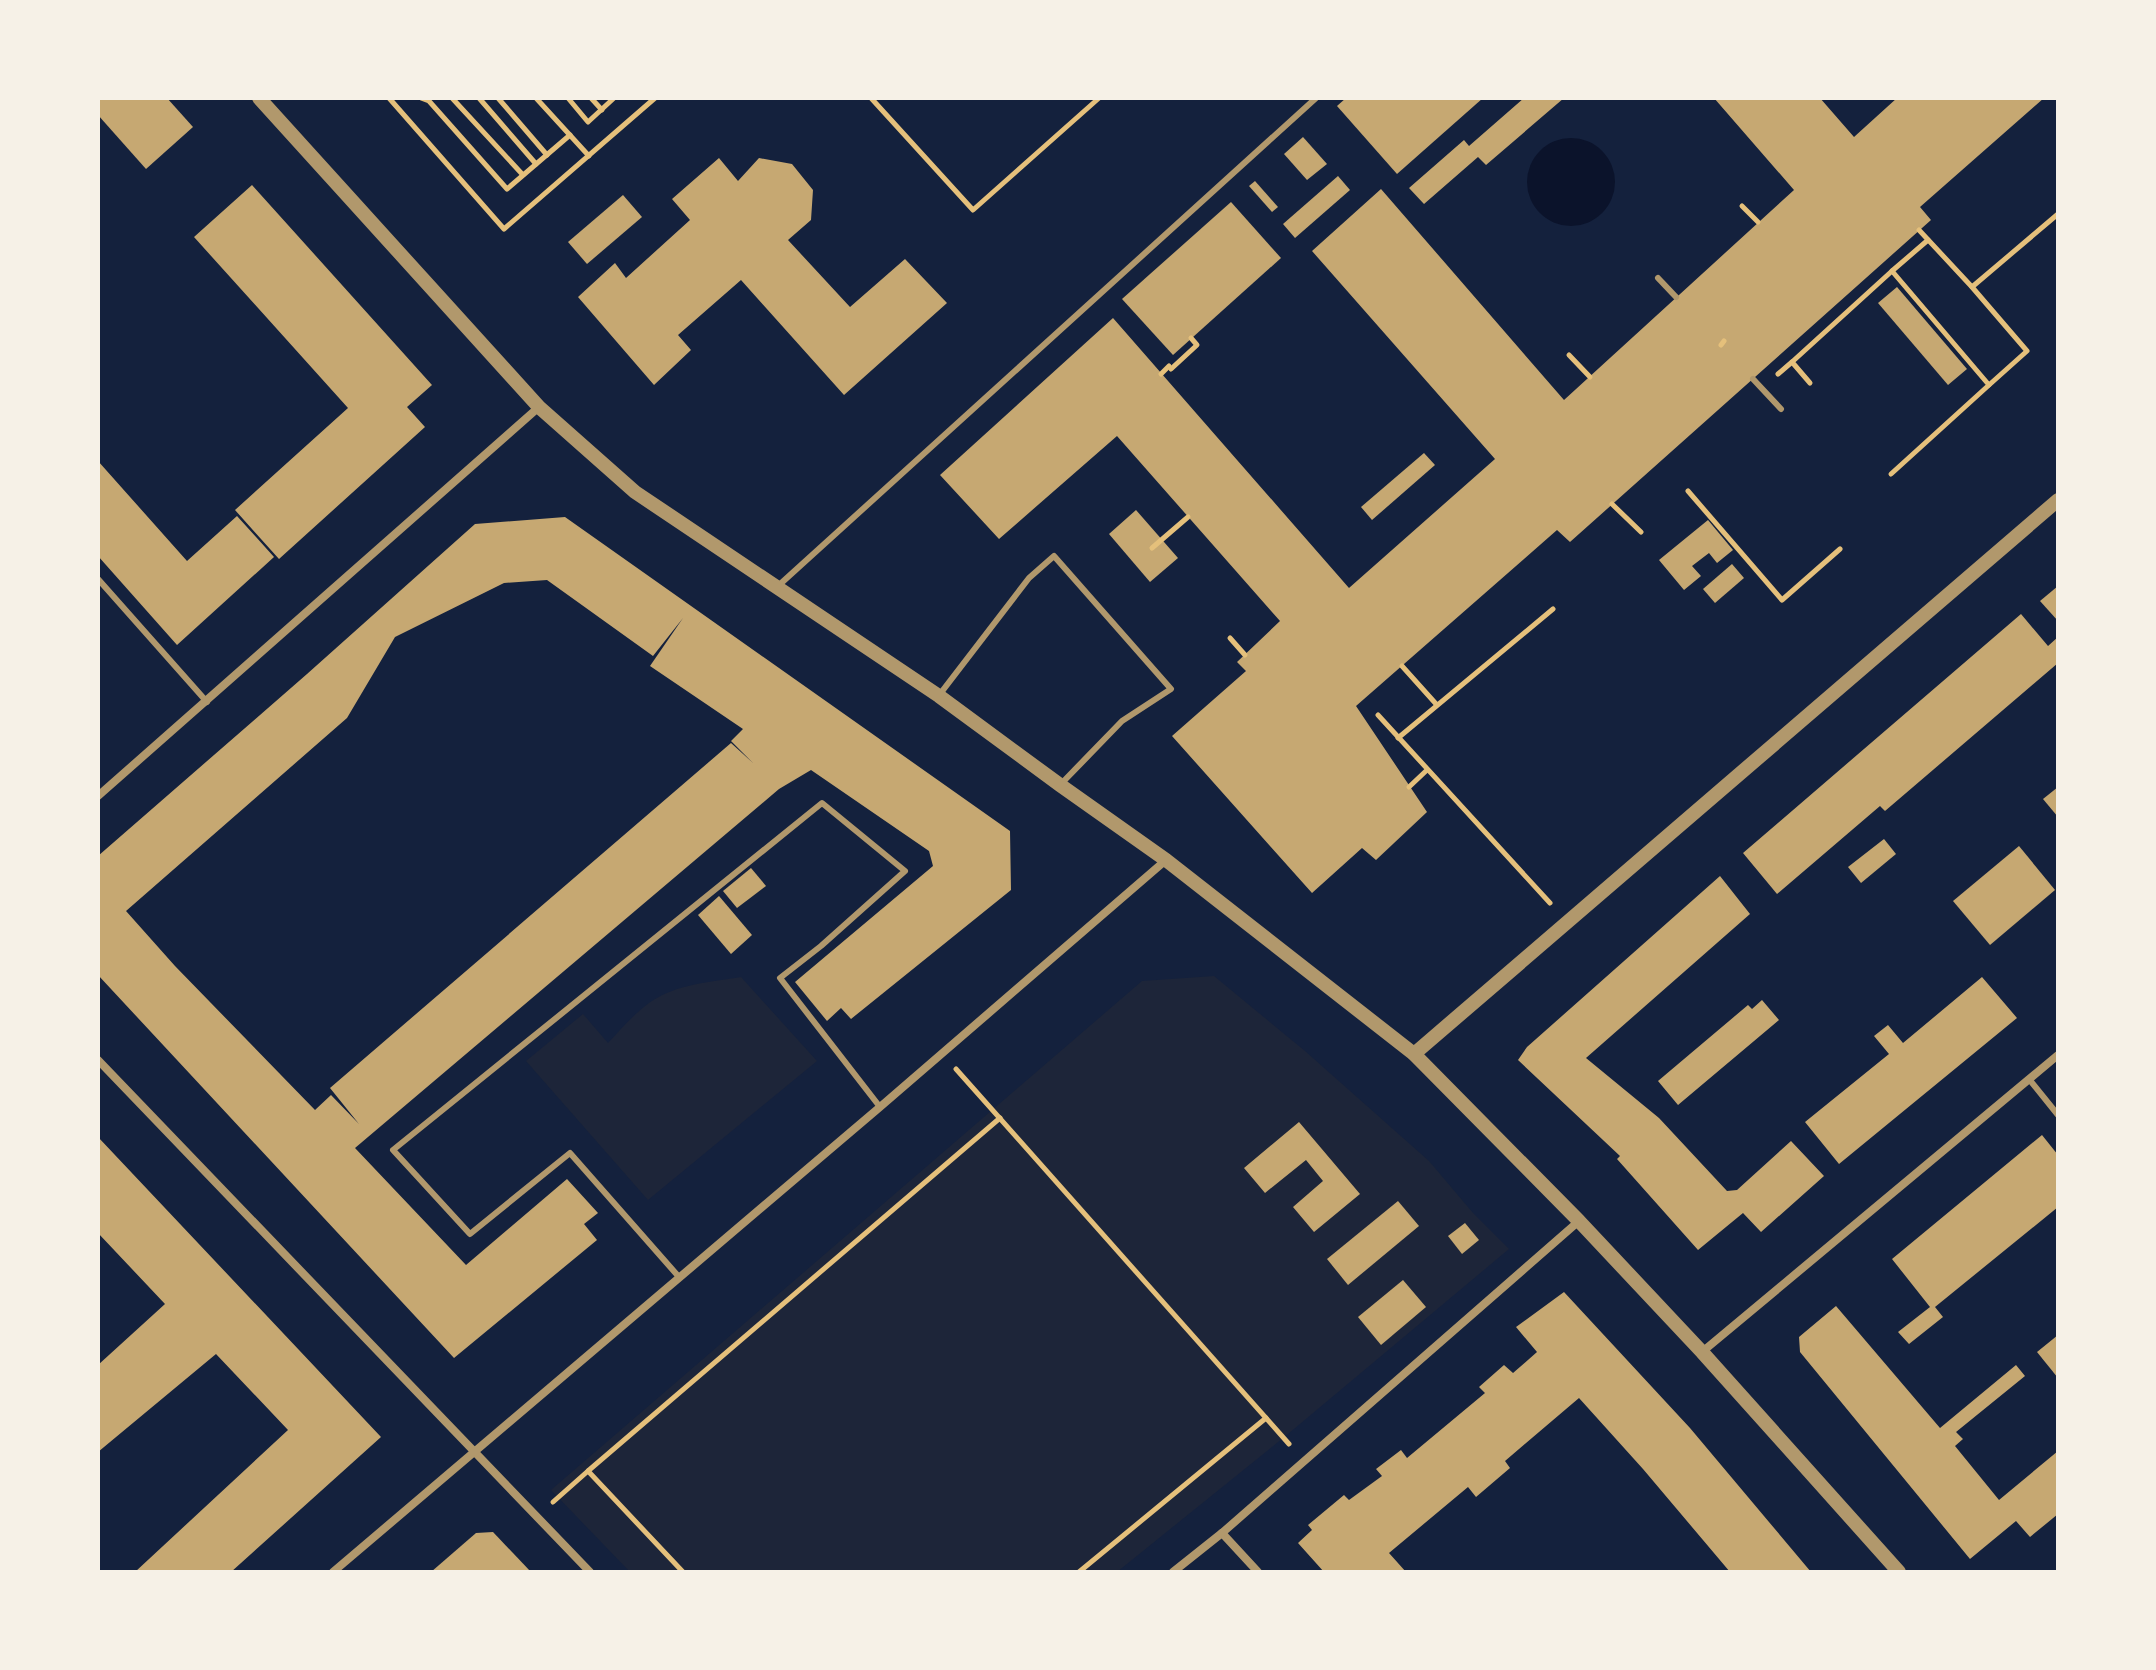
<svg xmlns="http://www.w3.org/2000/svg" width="2156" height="1670" viewBox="0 0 2156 1670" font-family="Barlow,sans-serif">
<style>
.green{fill:#1d2539}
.water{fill:#0b132b}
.building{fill:#c6a872;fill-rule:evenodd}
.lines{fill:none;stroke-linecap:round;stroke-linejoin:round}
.path{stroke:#e5c07b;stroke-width:5}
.service{stroke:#b1986c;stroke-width:6}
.minor{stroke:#b1986c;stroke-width:8}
.tertiary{stroke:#b1986c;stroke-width:14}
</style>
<rect width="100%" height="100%" fill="#14213d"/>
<g class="green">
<polygon points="1214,976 1305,1051 1429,1161 1473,1213 1509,1249 1288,1434 1117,1572 630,1572 551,1490 1142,981"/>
<path d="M741 977 817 1061 648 1200 526 1061 583 1014 608 1043C621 1029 634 1014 649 1003 675 984 711 982 741 977Z"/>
</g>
<circle class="water" cx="1571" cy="182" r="44"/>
<g class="building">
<polygon points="98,98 167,98 193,127 146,169 98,115"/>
<polygon points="1346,98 1483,98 1397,174 1337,106"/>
<polygon points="1524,98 1564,98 1486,165 1478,157 1424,204 1409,188 1464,140 1469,146"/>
<polygon points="1714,98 1820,98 1854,137 1897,98 2044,98 1920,207 1931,220 1570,542 1557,530 1356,706 1427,812 1376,860 1362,848 1312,893 1172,736 1246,671 1237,662 1280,621 1117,436 999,539 940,475 1113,318 1349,588 1495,459 1312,251 1381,189 1564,400 1794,190"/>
<polygon points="1303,137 1327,164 1307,180 1284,154"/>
<polygon points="719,158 738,181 759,158 792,164 813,190 811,220 788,240 850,307 905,259 947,303 844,395 741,280 678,335 691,350 654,385 578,297 615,263 626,278 690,220 672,199"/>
<polygon points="1338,176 1350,190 1295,238 1283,224"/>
<polygon points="1255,181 1278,207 1272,212 1249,186"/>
<polygon points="252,185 432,385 407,407 425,427 279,559 235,510 348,408 194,237"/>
<polygon points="623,195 642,217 587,264 568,242"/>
<polygon points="1231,202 1281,258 1173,355 1122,299"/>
<polygon points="1897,287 1967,369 1948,385 1878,303"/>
<polygon points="1424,453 1435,465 1372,520 1361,507"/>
<polygon points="98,461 187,561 237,516 274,557 177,645 98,556"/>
<polygon points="1136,510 1178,558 1150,582 1109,534"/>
<path d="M565 517 1010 831 1011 890 851 1019 841 1008 827 1021 795 982 933 866 929 851 811 770 779 789 355 1148 466 1265 567 1179 598 1213 584 1224 597 1240 454 1358 98 975V856L307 674 475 524ZM547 580 653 656 683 618 650 666 743 729 731 741 753 763 731 743 330 1088 359 1124 331 1095 315 1110 175 966 126 911 347 718 395 637 504 583Z"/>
<polygon points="1708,520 1733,550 1717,563 1709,553 1692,566 1701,576 1684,590 1659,560"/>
<polygon points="1732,564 1744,578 1715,603 1703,589"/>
<polygon points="2058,586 2058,621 2040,601"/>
<polygon points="2021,614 2048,646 2058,637 2058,663 1885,811 1880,806 1777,894 1743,853"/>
<polygon points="2058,787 2058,817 2043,799"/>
<polygon points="1884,839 1896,854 1861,883 1848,867"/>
<polygon points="2019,846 2055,890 1990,945 1953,901"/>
<polygon points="751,868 766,886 737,908 723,891"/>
<polygon points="1720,876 1750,914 1586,1058 1659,1118 1727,1191 1737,1190 1791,1141 1824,1176 1761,1232 1743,1213 1698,1250 1617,1159 1620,1156 1518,1060 1527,1047"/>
<polygon points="719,896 752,935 731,954 698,915"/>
<polygon points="1982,977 2017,1018 1839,1164 1805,1122 1889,1054 1874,1036 1888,1025 1903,1043"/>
<polygon points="1762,1000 1779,1020 1678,1105 1658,1081 1748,1005 1752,1009"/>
<polygon points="1299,1122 1360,1194 1314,1232 1293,1207 1323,1181 1306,1160 1265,1193 1244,1168"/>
<polygon points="2042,1135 2058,1155 2058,1207 1935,1307 1943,1317 1909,1344 1898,1332 1930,1307 1892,1259"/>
<polygon points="98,1137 381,1437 231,1572 135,1572 288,1430 216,1354 98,1452 98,1365 165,1304 98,1233"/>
<polygon points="1398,1201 1419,1226 1348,1285 1327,1259"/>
<polygon points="1465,1223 1479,1240 1462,1254 1448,1236"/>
<polygon points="1403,1280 1426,1307 1381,1345 1358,1317"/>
<polygon points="1564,1292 1690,1428 1811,1572 1730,1572 1643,1469 1579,1398 1505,1461 1510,1468 1476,1497 1468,1487 1389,1553 1406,1572 1324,1572 1298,1543 1312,1530 1308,1525 1344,1495 1349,1500 1382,1476 1376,1469 1401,1450 1407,1458 1485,1393 1479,1387 1504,1365 1513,1373 1537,1352 1516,1327"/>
<polygon points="1836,1306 1940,1428 2016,1365 2025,1376 1956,1432 1963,1439 1955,1446 1999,1500 2058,1451 2058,1514 2030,1537 2016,1521 1970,1559 1800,1352 1799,1337"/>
<polygon points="2058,1335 2058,1378 2037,1352"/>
<polygon points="493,1532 531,1572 431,1572 476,1533"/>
</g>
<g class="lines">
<g class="path">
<polyline points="389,98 504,229 655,98"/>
<polyline points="421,98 429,101 507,189 570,135"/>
<polyline points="452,98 523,175"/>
<polyline points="479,98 536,164"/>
<polyline points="498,98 547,155"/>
<polyline points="536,98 589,156"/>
<polyline points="568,98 588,122 614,98"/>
<polyline points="591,98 602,110"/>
<polyline points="871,98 973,210 1099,98"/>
<polyline points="1742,206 1758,222"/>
<polyline points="1919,230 1972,287 2027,351 1989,385"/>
<polyline points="1892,271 1928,240"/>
<polyline points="1972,287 2058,214"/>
<polyline points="1721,345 1724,341"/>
<polyline points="1569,355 1590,377"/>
<polyline points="1171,369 1197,345 1191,338"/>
<polyline points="1161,374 1169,366"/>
<polyline points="1778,374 1792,362"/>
<polyline points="1810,383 1792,362 1892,271 1989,385 1891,474"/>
<polyline points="1688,491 1782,600 1840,549"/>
<polyline points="1612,504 1641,532"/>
<polyline points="1152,548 1188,517"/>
<polyline points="1230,638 1245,655"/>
<polyline points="1402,666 1437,705"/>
<polyline points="1378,715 1550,903"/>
<polyline points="1398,738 1553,609"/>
<polyline points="1409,787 1427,770"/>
<polyline points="956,1069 1289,1444"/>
<polyline points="553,1502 588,1471"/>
<polyline points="683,1572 588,1471 1000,1118"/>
<polyline points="1079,1572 1266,1418"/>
</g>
<g class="service">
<polyline points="1658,278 1676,297"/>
<polyline points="1753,379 1781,409"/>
<polyline points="98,579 207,702"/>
<polyline points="778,586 1316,98"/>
<polyline points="940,694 1029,578 1054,556 1171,689 1122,721 1060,785"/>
<polyline points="2029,1079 2058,1115"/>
<polyline points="679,1277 570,1153 470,1234 393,1150 822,803 905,871 821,946 780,978 880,1107"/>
</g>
<g class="minor">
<polyline points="98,796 539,407"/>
<polyline points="98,1060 590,1572"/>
<polyline points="1702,1352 2058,1055"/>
<polyline points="1222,1533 1258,1572"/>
<polyline points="333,1572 880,1107 1166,860"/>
<polyline points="1173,1572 1222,1533 1579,1221"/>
</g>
<g class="tertiary">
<polyline points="259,98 539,407 635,492 939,696 1060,785 1166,860 1414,1054 1579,1221 1702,1352 1899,1572"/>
<polyline points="1414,1054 2058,500"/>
</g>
</g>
<rect width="2156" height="1670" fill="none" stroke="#f6f1e7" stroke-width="200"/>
</svg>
